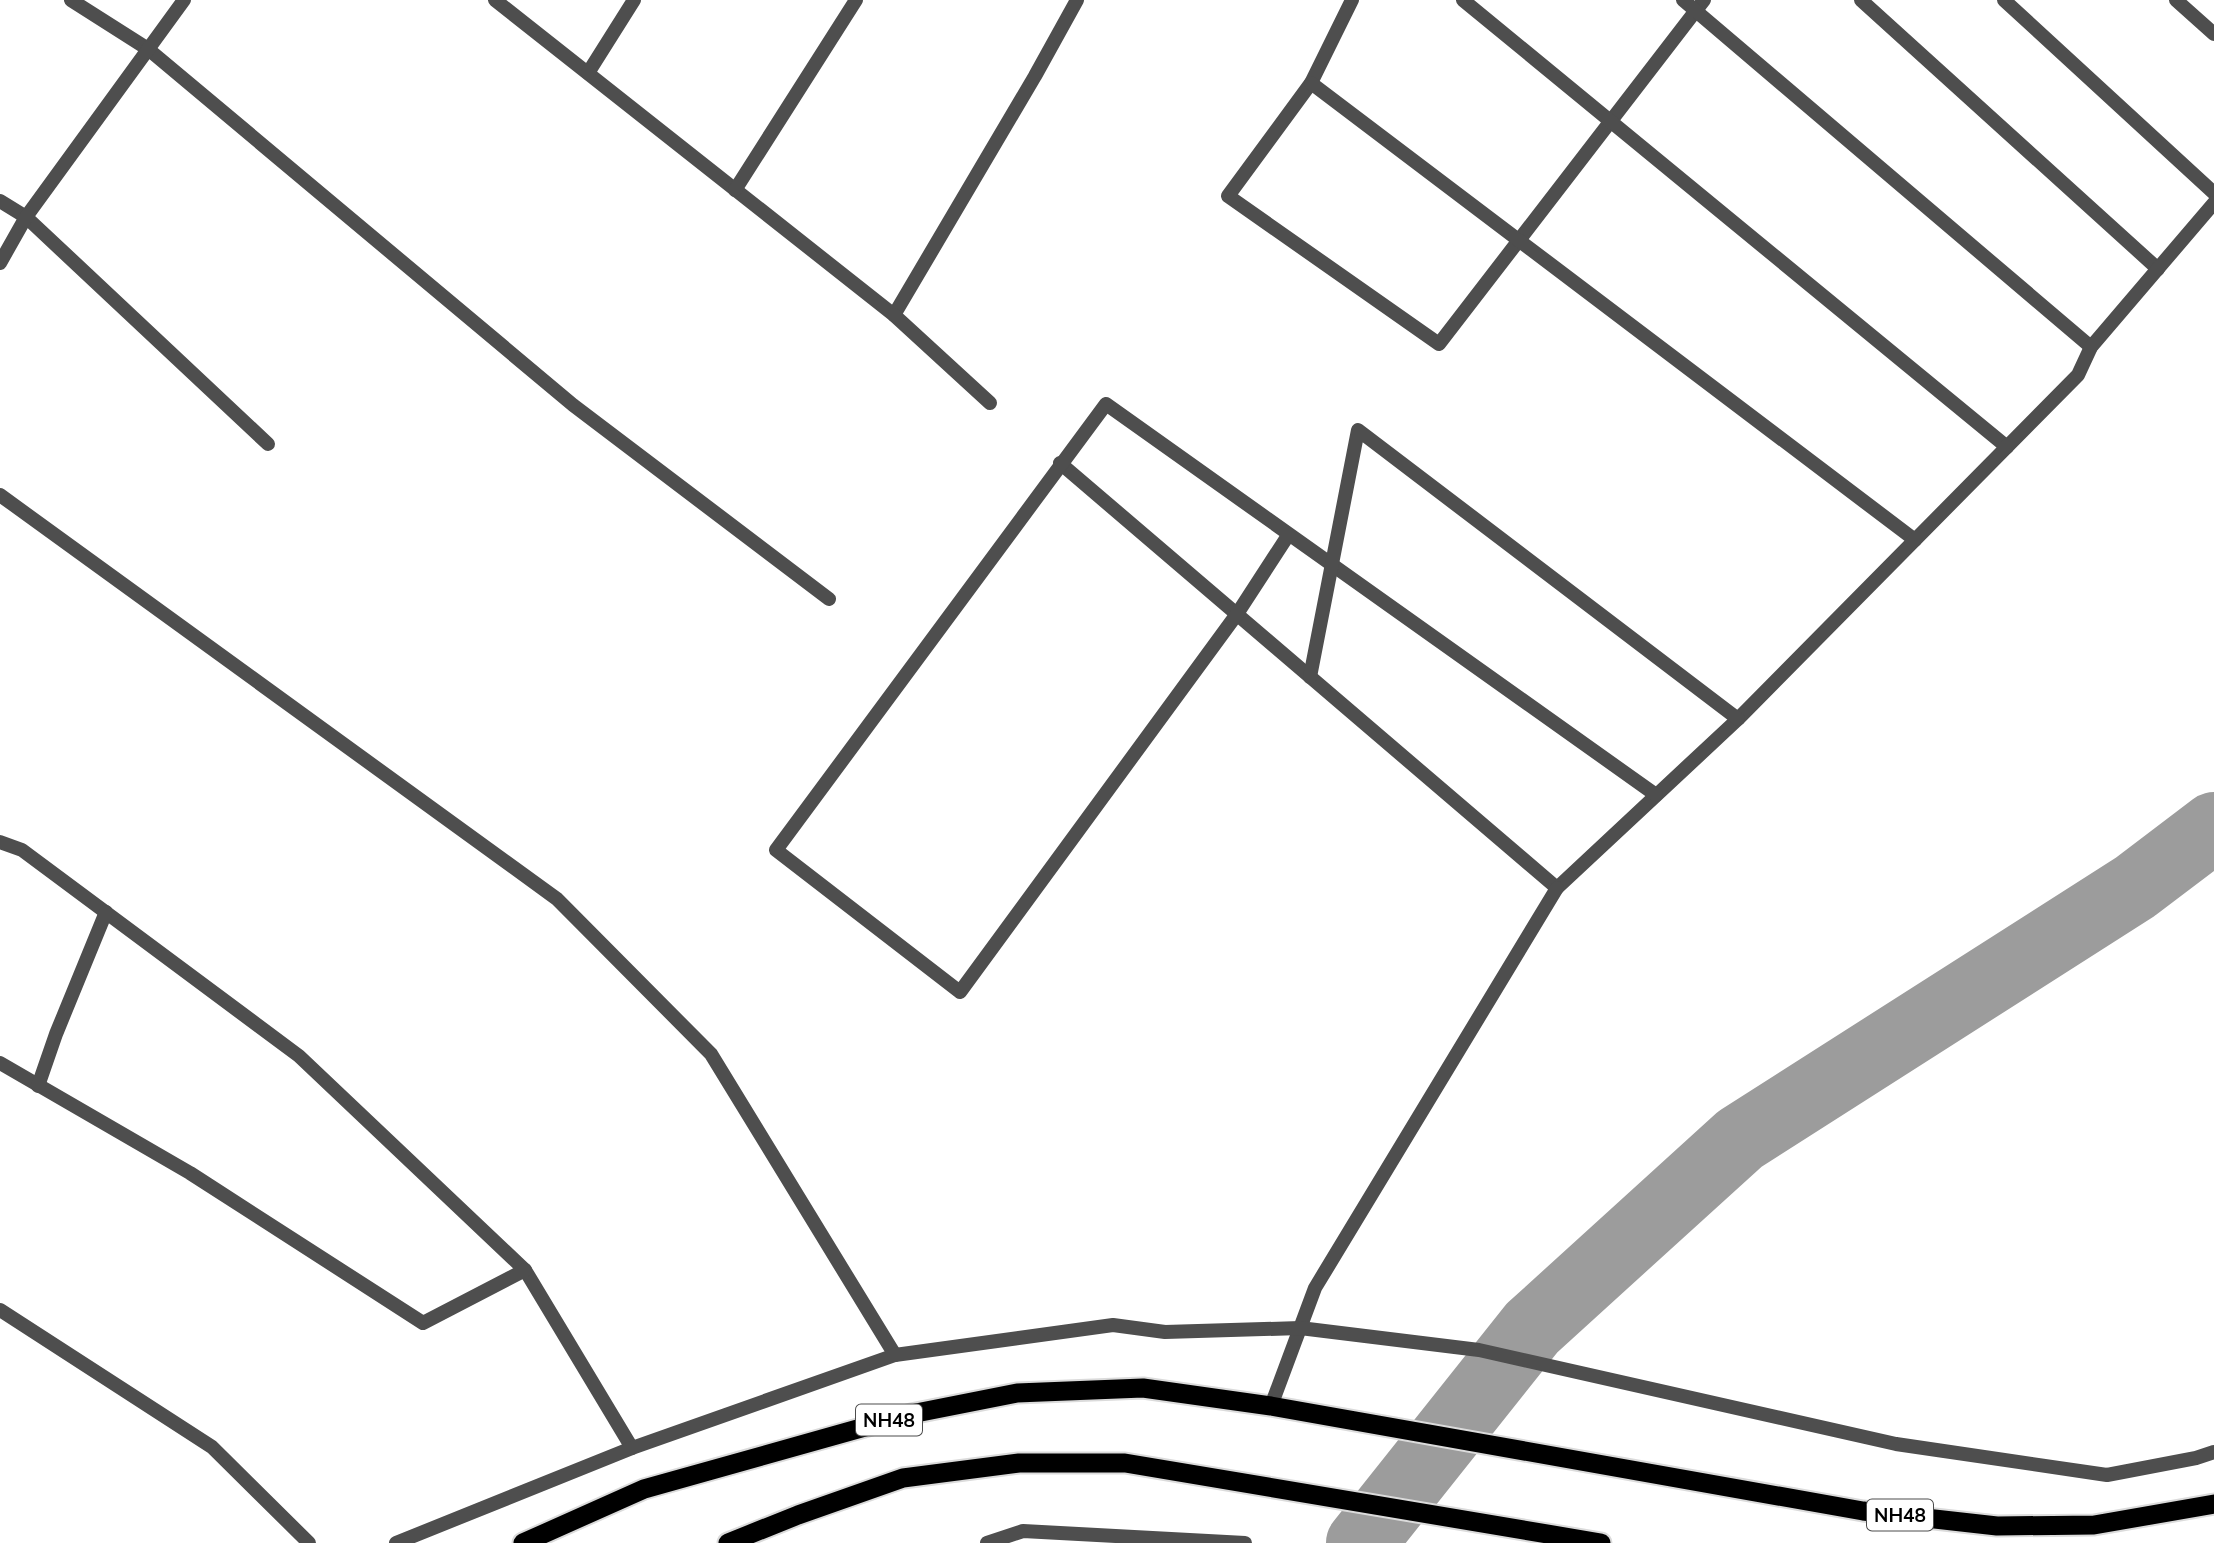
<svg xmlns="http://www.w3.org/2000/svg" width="2214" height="1543" viewBox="0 0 2214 1543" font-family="Mulish,sans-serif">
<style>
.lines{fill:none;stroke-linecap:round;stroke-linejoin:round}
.river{stroke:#9c9c9c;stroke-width:70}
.trunk-casing{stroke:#dbdbdb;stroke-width:23}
.minor{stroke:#4e4e4e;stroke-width:14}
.tertiary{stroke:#4e4e4e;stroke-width:14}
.trunk{stroke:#000;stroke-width:19}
.labels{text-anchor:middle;stroke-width:6;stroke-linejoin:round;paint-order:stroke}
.shield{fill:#fff;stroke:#4c4c4c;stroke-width:2}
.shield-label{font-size:19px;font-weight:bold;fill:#000}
</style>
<rect width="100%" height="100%" fill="#fff"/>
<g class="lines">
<polyline class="river" points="1361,1543 1532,1328 1740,1139 2135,887 2214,827"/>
<g class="trunk-casing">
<g id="trunk">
<polyline points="523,1543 644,1489 911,1414 1017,1393 1143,1388 1271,1406 1863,1511 1997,1526 2094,1525 2214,1504"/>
<polyline points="728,1543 798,1515 903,1478 1019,1463 1125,1463 1601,1543"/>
</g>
</g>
<g class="minor">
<polyline points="71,0 148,49 573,405 829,599"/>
<polyline points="495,0 894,315 1035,76 1077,0"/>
<polyline points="1352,0 1311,83 1228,196 1439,344 1704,0"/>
<polyline points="1463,0 2007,447"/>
<polyline points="1683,0 2091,347"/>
<polyline points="1861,0 2158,269"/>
<polyline points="2004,0 2214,193"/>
<polyline points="2176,0 2214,34"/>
<polyline points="588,73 634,0"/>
<polyline points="1311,83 1915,540"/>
<polyline points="735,190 856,0"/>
<polyline points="0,201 26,217 268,444"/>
<polyline points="0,263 26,217 184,0"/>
<polyline points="894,315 990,403"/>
<polyline points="1060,463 1557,888 1738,719 2078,375 2091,347 2214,203"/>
<polyline points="0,495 557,899 711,1054 895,1355"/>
<polyline points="1289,534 1237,614 960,992 776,850 1106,404 1656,795"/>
<polyline points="1310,677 1358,430 1738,719"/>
<polyline points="0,842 22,850 299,1056 525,1270 632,1448"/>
<polyline points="0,1063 190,1173 423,1323 525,1270"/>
<polyline points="38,1086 56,1034 106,912"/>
<polyline points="0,1310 212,1447 309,1543"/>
<polyline points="1271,1406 1315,1288 1557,888"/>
</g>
<g class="tertiary">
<polyline points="396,1543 632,1448 895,1355 1113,1325 1165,1332 1300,1328 1479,1350 1896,1444 2107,1475 2196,1458 2214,1452"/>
<polyline points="987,1543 1023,1531 1245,1543"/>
</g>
<use href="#trunk" class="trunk"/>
</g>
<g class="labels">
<g class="shield">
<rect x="856" y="1404.5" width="66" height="31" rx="5"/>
<rect x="1867" y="1499.5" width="66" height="31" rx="5"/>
</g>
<g class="shield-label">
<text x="889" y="1427">NH48</text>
<text x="1900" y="1522">NH48</text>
</g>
</g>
</svg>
